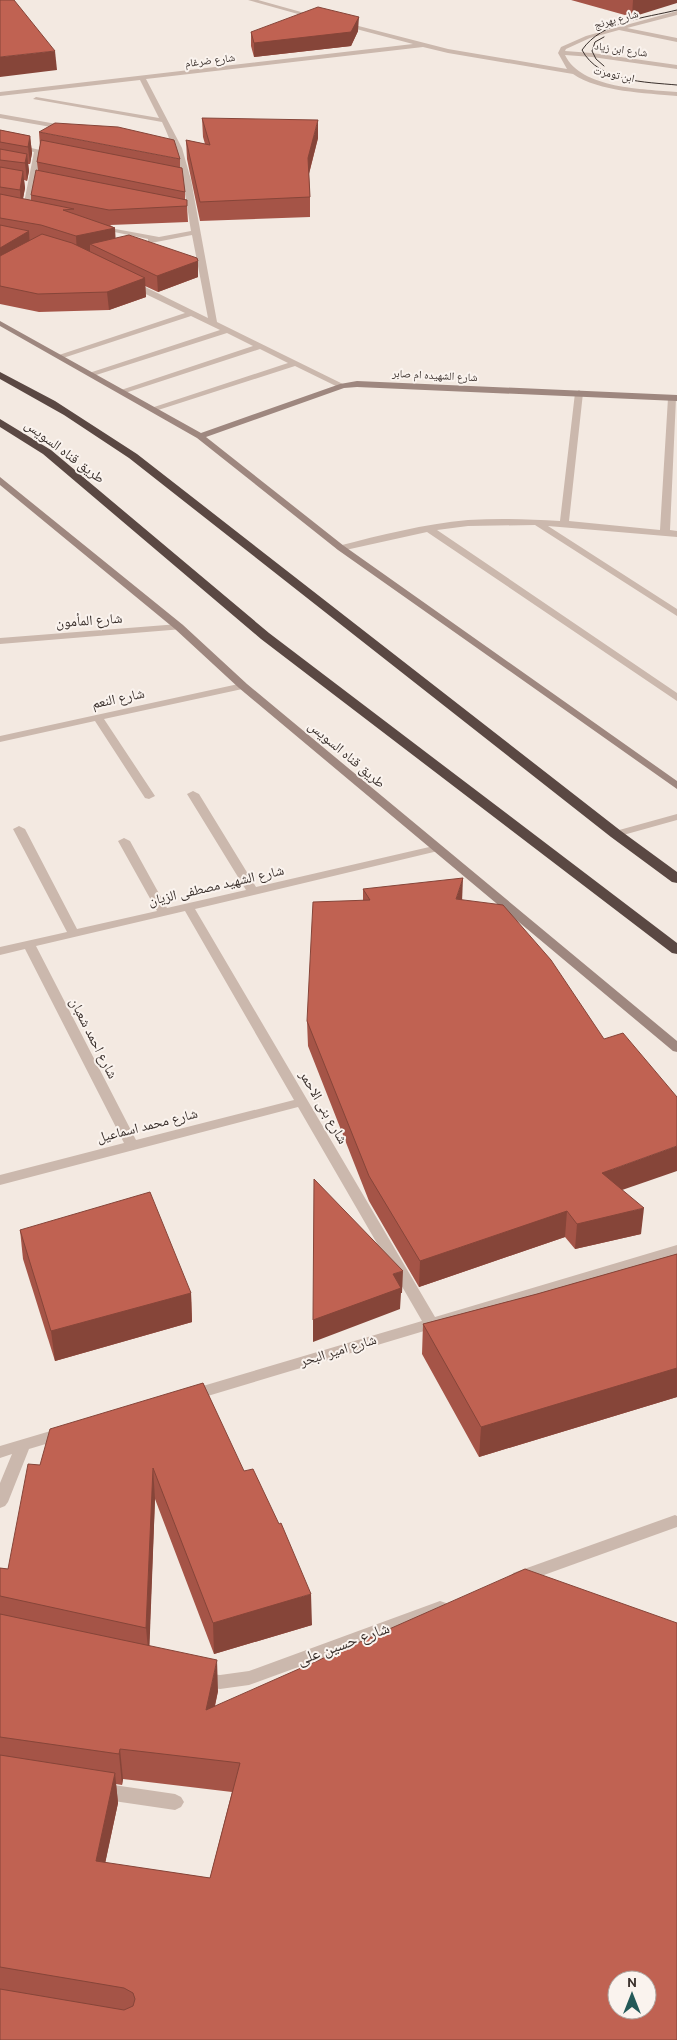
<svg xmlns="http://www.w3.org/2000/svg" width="677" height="2040" viewBox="0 0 677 2040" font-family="Overpass,'Noto Naskh Arabic',sans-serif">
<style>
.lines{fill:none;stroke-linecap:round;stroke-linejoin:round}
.street{fill:#cbb8ad;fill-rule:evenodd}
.secondary{fill:#9e877f;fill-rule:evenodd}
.highway{fill:#5a4843;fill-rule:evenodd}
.tram{stroke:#392f2b;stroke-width:1}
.wall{fill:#a55447;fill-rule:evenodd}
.shaded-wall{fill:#864539}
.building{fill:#c06252;stroke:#864539;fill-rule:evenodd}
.labels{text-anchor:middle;stroke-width:4;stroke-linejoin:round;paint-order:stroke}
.far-street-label{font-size:11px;fill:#392f2b;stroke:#faf3ee}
.street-label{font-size:14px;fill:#392f2b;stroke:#faf3ee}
.near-street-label{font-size:16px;fill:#392f2b;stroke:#faf3ee}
</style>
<rect width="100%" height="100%" fill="#f3e9e1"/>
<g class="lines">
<g class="street">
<polygon points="248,0 258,0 319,17 316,19"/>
<path d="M677 11V15L627 28 677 38V42L619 30 590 38 566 49 565 51 592 53 677 65V69L592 57 565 55C581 89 644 89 677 92V96C646 93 599 92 573 74L448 53 423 47 146 79 182 148 191 180 217 322 347 386 340 388 295 366 155 411 148 409 288 363 260 349 125 393 118 391 253 346 227 333 93 376 86 374 220 330 191 316 63 358 56 356 185 313 129 286V282H135L208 318 192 235 151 243H148V239L95 228 99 226 159 237 191 231C185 190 180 160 162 122L33 99 36 97 159 118 140 80 0 96V92L413 44 341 25V23L343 22 448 49 567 69 558 53 561 47 586 36Z"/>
<polygon points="0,114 68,126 71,128 68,130 0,118"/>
<polygon points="0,141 58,154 54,156 41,153 29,215 22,213 34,152 0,145"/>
<path d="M579 390 583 393 569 521 660 530 668 398 672 395 676 398 670 530 677 531V537L548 526 677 609V616L535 525 468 526 437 530 677 693V701L427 532 341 551 336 548 338 546C381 535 424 524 468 520 499 518 529 519 560 521L575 393Z"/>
<polygon points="179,624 183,625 183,629 0,644 0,638"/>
<polygon points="243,683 248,686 247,688 104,719 155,796 149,799 145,798 95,721 0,742 0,736"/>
<path d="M193 791 199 794 256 887 438 845 444 848 438 851 195 909 435 1317 677 1245V1255L191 1401 186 1399 184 1395 186 1391 422 1321 298 1107 0 1185V1175L124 1143 25 949 0 955V947L67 932 13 829 19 826 25 829 77 929 157 911 118 841 124 838 130 841 167 908 246 890 187 794ZM185 911 294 1100 136 1140 36 946Z"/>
<polygon points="677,814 677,820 616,837 610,834 612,832"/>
<polygon points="64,1427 69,1429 72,1433 69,1437 29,1449 8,1502 5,1506 0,1508 0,1483 12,1454 0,1458 0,1446"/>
<polygon points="675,1515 677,1516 677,1527 519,1584 513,1583 511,1578 513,1573"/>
<polygon points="440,1601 446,1603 448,1608 446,1613 249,1685 220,1689 197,1685 195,1680 197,1675 203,1673 220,1675 249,1671"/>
<polygon points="100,1783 175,1794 181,1797 184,1802 181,1807 175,1810 100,1799 94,1796 91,1791 94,1786"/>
</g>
<g class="secondary">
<polygon points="0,321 201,433 340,384 357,381 677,395 677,401 357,387 344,388 206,437 344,546 677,781 677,789 338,550 197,438 0,326"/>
<polygon points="0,477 183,625 247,684 677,1041 677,1052 673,1051 239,688 175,629 0,485"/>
</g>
<g class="highway">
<polygon points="0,372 55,401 137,454 621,831 677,872 677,883 672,882 611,837 129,458 64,415 0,379"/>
<polygon points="0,419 51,450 269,633 677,943 677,954 672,953 261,639 43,454 0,427"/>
</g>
<g class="tram">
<path d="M677 10C645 18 602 21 582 50 599 82 645 82 677 85"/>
<polyline points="604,37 595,42 592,51 596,59 604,66"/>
</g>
</g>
<g class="wall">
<polygon points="571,0 677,0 632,17"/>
<polygon points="358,31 351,46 254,57 251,46 251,32"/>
<polygon points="202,118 318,138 309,174 310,197 310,217 200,221 187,159 186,140 205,144 203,137"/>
<polygon points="0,130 30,136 32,153 30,164 28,164 29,171 27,181 24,180 25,188 23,199 31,200 31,195 38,170 37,162 40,146 39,132 180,159 180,168 185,192 185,200 187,206 188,222 110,225 115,228 115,238 198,261 198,277 158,292 145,286 146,297 109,310 39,312 0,304"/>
<polygon points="363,889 462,900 622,1190 641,1234 575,1249 565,1237 419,1287 369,1201 308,1046 307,1021 363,900"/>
<polygon points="20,1230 191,1293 192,1322 55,1361 23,1259"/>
<polygon points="677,1254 677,1397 479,1457 422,1354 423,1324 537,1294"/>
<path d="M203 1383 312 1625 214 1654 155 1499 149 1646 218 1691 215 1706 677 2040H0V1568L8 1569 40 1465ZM123 1779 232 1792 210 1878 105 1863 118 1803 116 1784 122 1785Z"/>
</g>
<g class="shaded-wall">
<polygon points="633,0 677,0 677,3 632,17"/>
<polygon points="359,17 358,31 351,46 254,57 254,43"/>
<polygon points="55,51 57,70 0,77 0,57"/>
<polygon points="318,120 318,138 308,177 308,158"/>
<polygon points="30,136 32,153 30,164 28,147"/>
<polygon points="27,154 29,171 27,181 25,163"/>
<polygon points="23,171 25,188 21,208 20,190"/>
<polygon points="115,228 116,246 90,244 90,251 77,254 76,236"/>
<polygon points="29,231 30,249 0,268 0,248"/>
<polygon points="198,261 198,277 158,292 157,276"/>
<polygon points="145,278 146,297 109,310 107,292"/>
<polygon points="463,878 462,902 456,899"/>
<polygon points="677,1146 677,1171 599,1198 602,1173"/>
<polygon points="644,1208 641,1234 575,1249 577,1224"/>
<polygon points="567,1211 565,1237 419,1287 420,1261"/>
<polygon points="403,1271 402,1293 401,1293 400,1309 313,1342 313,1320 393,1274"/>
<polygon points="191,1293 192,1322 55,1361 51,1331"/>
<polygon points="677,1368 677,1397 479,1457 481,1427"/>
<polygon points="153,1468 155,1499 149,1659 146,1628"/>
<polygon points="311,1594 312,1625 214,1654 213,1623"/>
<polygon points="217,1660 218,1691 207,1741 206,1710"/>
<polygon points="120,1749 123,1779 122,1785 119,1754"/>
<polygon points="115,1773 118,1803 99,1892 96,1861"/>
</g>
<g class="building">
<polygon points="0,0 14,0 55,51 0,57"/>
<polygon points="318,7 359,17 351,32 254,43 251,32"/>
<polygon points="202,118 318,120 308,158 310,197 200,202 186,140 210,145"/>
<polygon points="55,123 118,127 174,140 180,159 39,132"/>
<polygon points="0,130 30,136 28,147 0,142"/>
<polygon points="41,140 182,168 185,192 37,162"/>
<polygon points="0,149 27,154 25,163 0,160"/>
<polygon points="0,167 23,171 20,190 0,187"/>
<polygon points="36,170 187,200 187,206 109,210 31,195"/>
<polygon points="0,194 74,209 63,210 115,228 76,236 41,225 0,218"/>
<polygon points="0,225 29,231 0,248"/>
<polygon points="42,234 72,243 145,278 107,292 38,294 0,286 0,256"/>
<polygon points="129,235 197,258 198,261 157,276 90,244"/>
<polygon points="463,878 456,899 503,905 551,960 604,1039 623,1033 677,1097 677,1146 602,1173 644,1208 577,1224 567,1211 420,1261 369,1176 307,1021 313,902 370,900 363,889"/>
<polygon points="314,1179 403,1271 393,1274 401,1288 313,1320"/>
<polygon points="150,1192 191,1293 51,1331 20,1230"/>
<polygon points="677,1254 677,1368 481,1427 423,1324 537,1294"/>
<polygon points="203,1383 244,1471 253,1469 279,1524 281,1523 311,1594 213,1623 153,1468 146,1628 0,1596 0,1568 8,1569 28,1464 40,1465 50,1429"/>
<path d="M525 1569 677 1623V2040H0V1989L124 2010 133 2006 135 1999 133 1993 124 1988 0 1967V1755L115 1773 96 1861 210 1878 240 1763 120 1749 119 1754 0 1737V1614L217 1660 206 1710ZM617 1980H647V2010H617Z"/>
</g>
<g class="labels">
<g class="far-street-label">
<text transform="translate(616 19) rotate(-15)" y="4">شارع بهرنج</text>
<text transform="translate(621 49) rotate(8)" y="4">شارع ابن زياد</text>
<text transform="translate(210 60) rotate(-7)" y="4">شارع ضرغام</text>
<text transform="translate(614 74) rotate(12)" y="4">ابن تومرت</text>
<text transform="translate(435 375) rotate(3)" y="4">شارع الشهيده ام صابر</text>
</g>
<g class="street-label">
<text transform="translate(65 451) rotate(37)" y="5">طريق قناه السويس</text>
<text transform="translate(89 620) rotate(-4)" y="5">شارع المأمون</text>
<text transform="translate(118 698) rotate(-12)" y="5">شارع النعم</text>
<text transform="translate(347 754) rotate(40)" y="5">طريق قناه السويس</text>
<text transform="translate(216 885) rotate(-13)" y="5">شارع الشهيد مصطفى الزيان</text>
<text transform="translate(94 1038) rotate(63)" y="5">شارع احمد شعبان</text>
<text transform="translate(324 1107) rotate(60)" y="5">شارع بنى الاحمر</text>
<text transform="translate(147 1125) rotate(-14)" y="5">شارع محمد اسماعيل</text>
<text transform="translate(338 1350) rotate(-17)" y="5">شارع امير البحر</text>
</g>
<g class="near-street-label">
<text transform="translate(343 1643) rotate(-20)" y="6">شارع حسين على</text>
</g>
</g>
<g transform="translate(632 1995)"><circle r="24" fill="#faf3ee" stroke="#ada5a0"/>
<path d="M0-4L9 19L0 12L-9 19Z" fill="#235958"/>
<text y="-8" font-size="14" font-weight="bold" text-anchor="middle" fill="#392f2b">N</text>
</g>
</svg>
